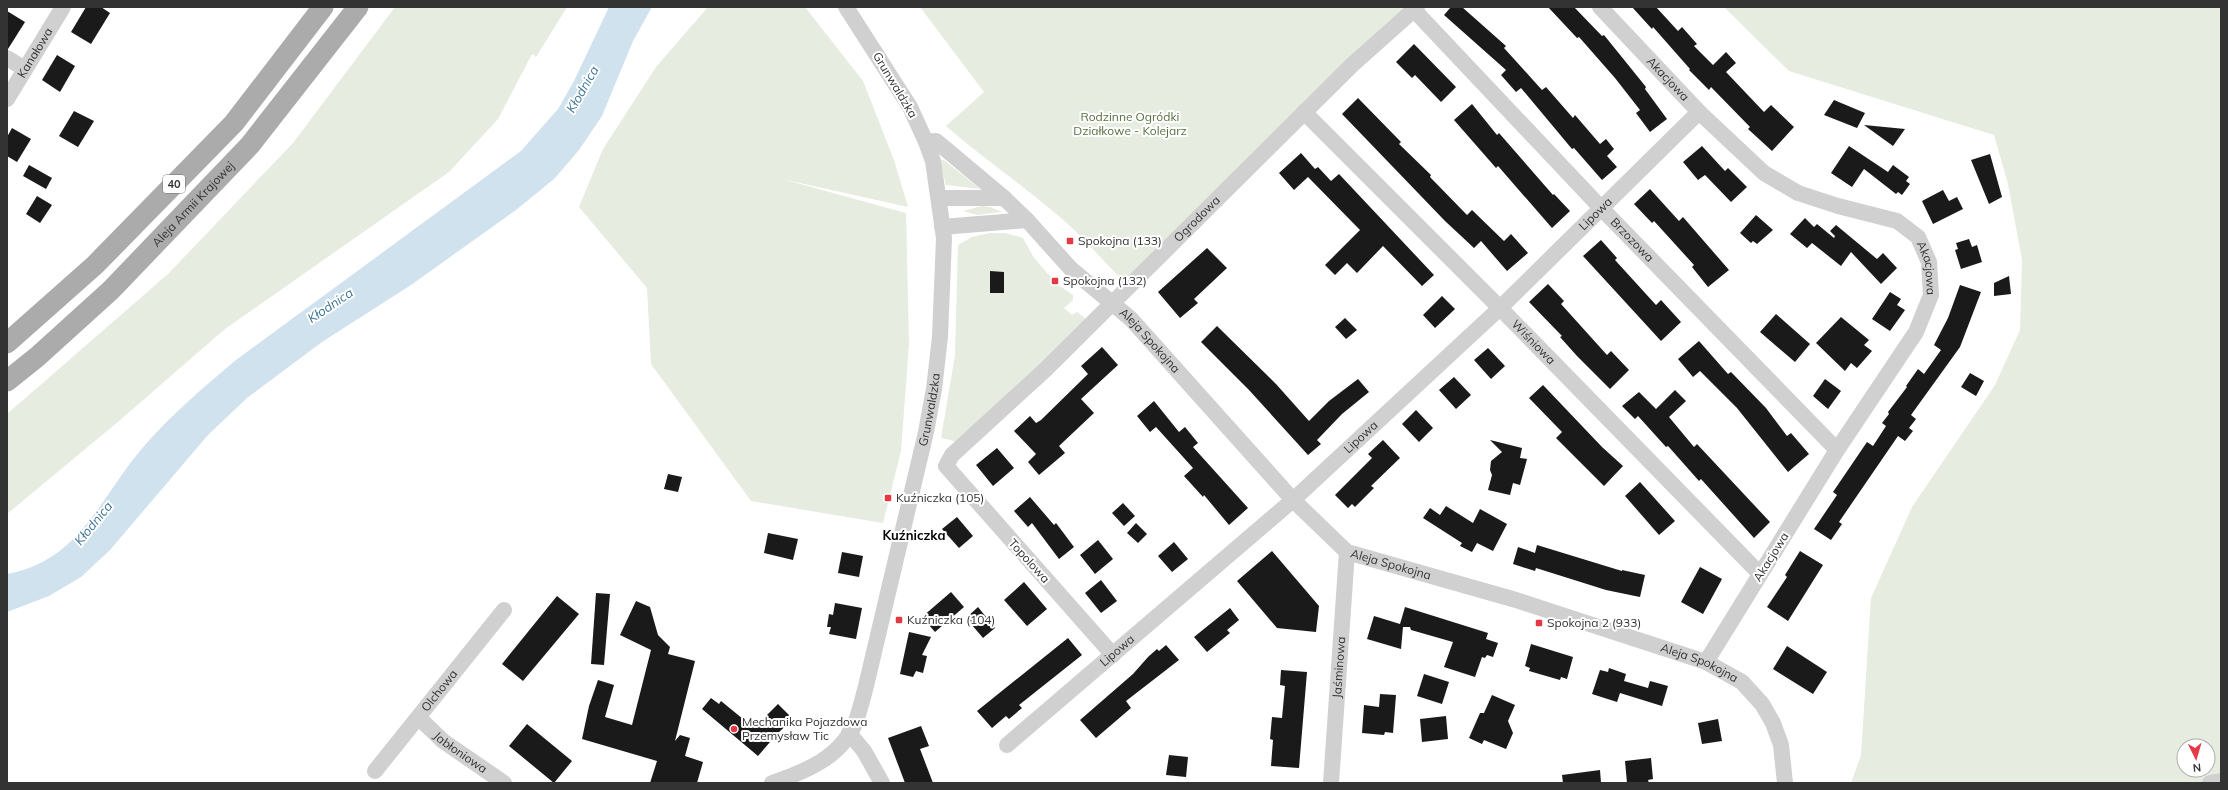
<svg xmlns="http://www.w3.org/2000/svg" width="2228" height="790" viewBox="0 0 2228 790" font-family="Mulish,sans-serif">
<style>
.green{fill:#e6ecdf;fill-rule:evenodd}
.water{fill:#cfe2ee}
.building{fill:#1a1a1a}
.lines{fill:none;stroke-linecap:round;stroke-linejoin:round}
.minor{stroke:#d0d0d0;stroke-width:16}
.major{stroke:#ababab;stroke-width:21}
.poi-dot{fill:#e63946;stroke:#fff;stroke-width:1.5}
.labels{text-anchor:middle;stroke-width:4;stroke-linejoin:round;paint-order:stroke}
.shield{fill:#fff;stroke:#707070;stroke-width:1}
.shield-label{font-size:11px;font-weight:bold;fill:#333}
.street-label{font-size:12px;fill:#333;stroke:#fff}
.park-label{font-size:12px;fill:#56703f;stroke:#fff}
.poi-label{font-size:12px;fill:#333;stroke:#fff;text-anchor:start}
.water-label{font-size:13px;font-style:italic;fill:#3f7597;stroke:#fff}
.neighbourhood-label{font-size:13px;font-weight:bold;fill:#000;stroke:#fff}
</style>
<rect width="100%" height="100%" fill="#fff"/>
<g class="green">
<polygon points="395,7 567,7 536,57 532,54 498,119 449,172 225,329 119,421 7,514 7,414 168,274 293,143"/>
<polygon points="708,7 805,7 863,81 894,160 908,207 782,179 906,213 909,344 901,451 883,523 751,501 651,364 647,288 579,207 603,149 656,67"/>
<path d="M920 7H1417L1125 282C1105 264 1089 243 1069 225 1030 190 986 161 946 126L984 92Z"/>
<path d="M1724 7H2221V783H1851L1861 755 1871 598 1912 507 1995 385 2020 330 2022 260 2008 184 1994 135 1789 71ZM2184 746H2208V770H2184Z"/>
<polygon points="942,160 944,160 980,189 946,185 940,162"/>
<polygon points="982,206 990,207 1002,212 977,215 963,211"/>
<polygon points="990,233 1005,233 1023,238 1034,258 1057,284 1073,295 1073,300 1064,308 1072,315 1077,312 1087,320 958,442 941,438 955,355 958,245 972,237"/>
</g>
<path class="water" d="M609 7H652L633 41 602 116 579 150 554 179 516 210 411 285 322 342 247 398 208 435 110 550 81 577 49 596 7 612V574C82 560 100 496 145 445 173 413 204 387 236 360L521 151 558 109 574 81Z"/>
<g class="building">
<polygon points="86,7 101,7 110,13 91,44 71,32"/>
<polygon points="1451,7 1462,7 1506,46 1504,48 1542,90 1546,87 1573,118 1575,115 1600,144 1606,139 1614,149 1607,156 1617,167 1602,180 1574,148 1572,149 1521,88 1516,92 1501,75 1506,70 1444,15"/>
<polygon points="1548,7 1574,7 1602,36 1604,35 1646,87 1645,89 1667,119 1650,132 1636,113 1640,110 1615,78 1579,37 1577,38"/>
<polygon points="1632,7 1656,7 1678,31 1682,27 1697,44 1694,46 1713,65 1726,52 1736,63 1726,72 1764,112 1771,105 1794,127 1772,151 1748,129 1750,127 1711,87 1709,90 1689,70 1690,69 1653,27 1652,29"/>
<polygon points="7,11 25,22 8,49 7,49"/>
<polygon points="1414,44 1456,87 1441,102 1415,75 1412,78 1396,62"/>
<polygon points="57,55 75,66 60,92 42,80"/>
<polygon points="1358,98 1401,142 1399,144 1431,175 1430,177 1467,215 1472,210 1504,241 1511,234 1528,253 1507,271 1481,241 1474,248 1445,221 1342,114"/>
<polygon points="1834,100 1865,113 1857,128 1824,115"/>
<polygon points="1472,104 1497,135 1499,133 1553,195 1554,194 1570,211 1552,228 1498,166 1496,168 1454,120"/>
<polygon points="74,111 94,121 78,147 59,136"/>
<polygon points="1864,125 1905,129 1893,146"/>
<polygon points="12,128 31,139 17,162 7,156 7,137"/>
<polygon points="1702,146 1725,171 1728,168 1747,187 1731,202 1705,175 1698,180 1683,162"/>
<polygon points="1849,146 1888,172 1893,165 1909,177 1906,181 1910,184 1902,195 1898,192 1896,194 1864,169 1852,187 1831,173"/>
<polygon points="1301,153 1315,169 1318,167 1331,181 1339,174 1434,275 1422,286 1383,246 1357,273 1347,263 1335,275 1325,265 1360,230 1308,177 1294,190 1279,173"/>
<polygon points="1990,154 2002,197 1989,204 1971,160"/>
<polygon points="29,165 52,178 46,189 23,176"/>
<polygon points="1650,189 1679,221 1683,217 1729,270 1708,287 1692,267 1694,265 1654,221 1652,223 1634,204"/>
<polygon points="1943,190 1949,201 1957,197 1963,209 1933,224 1922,201"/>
<polygon points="37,196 52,205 40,223 26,214"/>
<polygon points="1756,215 1773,230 1757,244 1753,241 1751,243 1740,233"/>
<polygon points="1805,218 1814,227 1817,224 1834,238 1835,236 1830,231 1836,225 1877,259 1883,253 1897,268 1881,284 1851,252 1841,266 1812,243 1807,248 1790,234"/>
<polygon points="1969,239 1972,247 1977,245 1982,262 1961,269 1955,250 1958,249 1956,243"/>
<polygon points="1601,240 1617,258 1615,260 1656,305 1661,300 1681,322 1661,341 1583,256"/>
<polygon points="1207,248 1227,268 1194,299 1198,303 1180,318 1158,292"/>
<polygon points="990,271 1004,272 1004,293 990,293"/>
<polygon points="2009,276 2011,294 1994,296 1994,283"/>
<polygon points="1548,284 1564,301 1561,304 1607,355 1611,351 1629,370 1610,389 1577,356 1560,337 1562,336 1529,302"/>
<polygon points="1960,285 1981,292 1960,347 1911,415 1916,419 1909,428 1913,431 1905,441 1898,436 1839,522 1842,524 1831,540 1814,529 1837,495 1833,492 1867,442 1873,446 1886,426 1882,423 1889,414 1888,412 1907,387 1906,386 1918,369 1924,374 1941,350 1934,345 1948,318"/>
<polygon points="1890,292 1901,299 1897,305 1905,310 1890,331 1872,319"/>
<polygon points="1442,296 1455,309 1435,328 1423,315"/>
<polygon points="1776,314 1810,344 1795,362 1760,332"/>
<polygon points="1841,317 1869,340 1864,345 1872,351 1857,368 1851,363 1845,371 1816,343"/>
<polygon points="1345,318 1357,330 1346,339 1335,327"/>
<polygon points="1217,326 1276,384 1309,421 1329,401 1358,379 1369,392 1342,414 1317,440 1321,444 1308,455 1249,390 1201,342"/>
<polygon points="1699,341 1728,374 1731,372 1766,408 1787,436 1791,433 1809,454 1788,472 1737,408 1700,371 1693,377 1678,359"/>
<polygon points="1102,347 1118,365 1081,399 1094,413 1059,446 1065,453 1039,475 1028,462 1036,454 1014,431 1030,416 1036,423 1041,420 1088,374 1081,366"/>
<polygon points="1488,348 1505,366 1491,379 1474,360"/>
<polygon points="1970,373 1984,381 1976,396 1961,387"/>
<polygon points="1454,377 1471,395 1456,409 1439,390"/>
<polygon points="1825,379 1841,391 1828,409 1813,396"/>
<polygon points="1543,385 1602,447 1623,466 1604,486 1556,438 1562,432 1529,398"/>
<polygon points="1675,390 1686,401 1669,417 1694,447 1697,444 1770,522 1754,538 1701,479 1699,481 1668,446 1666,447 1638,416 1635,419 1622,406 1639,392 1656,409"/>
<polygon points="1154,401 1179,432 1185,427 1198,443 1193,447 1248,508 1229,525 1204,495 1203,497 1184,476 1193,468 1156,427 1150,432 1137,416"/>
<polygon points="1416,410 1433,428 1419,442 1402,424"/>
<polygon points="1383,440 1400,458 1371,486 1374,488 1355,507 1352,504 1348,508 1335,495 1372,458 1368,454"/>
<polygon points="1490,440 1522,448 1520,458 1527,459 1520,485 1513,483 1510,495 1488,490 1492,475 1490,470 1491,461 1502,452"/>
<polygon points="997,448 1014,468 993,486 976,465"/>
<polygon points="668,474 682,477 678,492 664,489"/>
<polygon points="1640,482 1675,521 1659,535 1625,496"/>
<polygon points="1030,497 1054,525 1056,523 1074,547 1059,559 1032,523 1028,527 1014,511"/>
<polygon points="1123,503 1135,516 1124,526 1112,513"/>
<polygon points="1446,506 1473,523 1480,509 1507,524 1493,551 1477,543 1472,552 1460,546 1462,543 1423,518 1430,508 1440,515"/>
<polygon points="957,517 973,536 959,548 942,529"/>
<polygon points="1136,523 1147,534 1138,543 1127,533"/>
<polygon points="768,533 798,539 793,560 764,553"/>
<polygon points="1098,540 1113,559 1095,574 1080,555"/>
<polygon points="1174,542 1188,559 1172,572 1158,556"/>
<polygon points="1537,545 1622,571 1622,570 1645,575 1640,597 1606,590 1536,568 1535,571 1513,564 1518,547 1535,553"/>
<polygon points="1272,551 1319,606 1316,632 1277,628 1237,581"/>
<polygon points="1800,551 1823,565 1788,621 1767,607 1787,577 1785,575"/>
<polygon points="842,552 863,556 859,577 838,573"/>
<polygon points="1700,567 1722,579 1703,614 1681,602"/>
<polygon points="1101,580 1117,601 1101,613 1085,593"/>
<polygon points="1024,582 1047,609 1027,626 1004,600"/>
<polygon points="951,592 964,607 935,632 922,617"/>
<polygon points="596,593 610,594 604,665 591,664"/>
<polygon points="557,596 579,614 523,681 502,664"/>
<polygon points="636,601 650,607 658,635 670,647 668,654 695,661 675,741 680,735 690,738 685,756 703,762 697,783 650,783 657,761 582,739 589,706 598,680 614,685 605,717 632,725 651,650 620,635"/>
<polygon points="835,603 862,608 856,639 829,634 831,627 827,627 829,614 833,615"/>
<polygon points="978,607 995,628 983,638 966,618"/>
<polygon points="1405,607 1488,633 1486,639 1498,643 1493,657 1487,655 1485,658 1482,657 1475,677 1444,667 1453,642 1411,630 1410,627 1403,627 1401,649 1367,639 1374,616 1400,624"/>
<polygon points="1230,608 1239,620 1227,630 1230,633 1207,652 1194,637"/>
<polygon points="909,632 931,637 922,655 927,656 923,673 916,671 913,677 900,674"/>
<polygon points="1068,638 1082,655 1019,705 1022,708 1009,719 1006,716 992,728 977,711"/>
<polygon points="1531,644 1573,657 1567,679 1561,677 1560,680 1529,671 1530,668 1525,666"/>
<polygon points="1166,645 1179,660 1126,701 1131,708 1096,738 1080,720 1133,674 1148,657 1157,649 1159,651"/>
<polygon points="1787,646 1827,672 1813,694 1773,669"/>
<polygon points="1609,668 1626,674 1624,681 1648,688 1650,681 1668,686 1662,706 1620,693 1617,702 1592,694 1600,670 1608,672"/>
<polygon points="1281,670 1307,672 1299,768 1271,766 1273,740 1270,739 1272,717 1282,718 1285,686 1280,685"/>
<polygon points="1424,674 1449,682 1442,704 1417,696"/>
<polygon points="1380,694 1396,695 1393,733 1385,732 1384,735 1362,733 1364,705 1379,707"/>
<polygon points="1492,695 1515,705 1508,721 1513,733 1506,749 1484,740 1482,744 1469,738 1480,713 1484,713"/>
<polygon points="711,698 719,704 721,701 754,728 778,704 793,719 777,734 758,756 702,709"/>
<polygon points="1446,716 1448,739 1422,742 1420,719"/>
<polygon points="1718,719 1722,741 1702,744 1698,723"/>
<polygon points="527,724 572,761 554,783 509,746"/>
<polygon points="921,726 929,746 920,749 933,783 905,783 888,738"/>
<polygon points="1169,755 1188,757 1186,777 1166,775"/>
<polygon points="1651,758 1653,779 1648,780 1649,783 1627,783 1625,761"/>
<polygon points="1600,770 1601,783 1563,783 1562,775"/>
</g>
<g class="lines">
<g class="minor">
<path id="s1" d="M1600 7 1699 112 1764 173 1798 193 1838 206 1897 221 1918 237 1929 262 1931 295 1916 332 1837 450 1706 662"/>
<path id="s2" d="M1414 10 1602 209 1837 450"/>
<polyline points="7,58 25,69"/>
<path id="s3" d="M7 99 63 7"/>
<path id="s4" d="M1304 112 1500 308 1760 574"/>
<path id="s5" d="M926 142 936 141 1004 198 1027 220 1071 269 1131 319 1293 500 1347 552 1516 600 1706 662 1742 682 1762 704 1773 723 1781 745 1785 783"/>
<polyline points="940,198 1004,198"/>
<polyline points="942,227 1027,220"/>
<path id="s6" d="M1113 655 946 466 952 455 1045 370 1352 65 1417 7"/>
<path id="s7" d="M419 718 443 741 504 783"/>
<polyline points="849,733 864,751 882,783"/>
<path id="s8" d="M1007 745 1293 500 1500 308 1699 112"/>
<path id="s9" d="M375 771 504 610"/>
<path id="s10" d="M772 783C805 772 842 757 856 721 860 710 863 697 866 686L926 432 934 389 940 337 944 238 933 161 926 142 910 107 846 7"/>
<path id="s11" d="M1331 783 1347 552"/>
<polyline points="2210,783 2221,781"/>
</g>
<g class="major">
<polyline points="7,343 95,265 234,123 323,7"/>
<path id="s12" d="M7 381 37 357 111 290 250 145 358 7"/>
</g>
</g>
<g class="poi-dot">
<rect x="1066" y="237" width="8" height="8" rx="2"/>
<rect x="1051" y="277" width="8" height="8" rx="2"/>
<rect x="884" y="494" width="8" height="8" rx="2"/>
<rect x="895" y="616" width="8" height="8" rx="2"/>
<rect x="1535" y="619" width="8" height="8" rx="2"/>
<circle cx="734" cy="729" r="4"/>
</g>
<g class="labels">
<rect class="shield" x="163" y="175" width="22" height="18" rx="3"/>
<g class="shield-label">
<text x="174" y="188">40</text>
</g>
<g class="street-label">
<text dy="4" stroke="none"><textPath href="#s3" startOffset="54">Kanałowa</textPath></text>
<text dy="4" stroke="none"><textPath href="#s1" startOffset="99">Akacjowa</textPath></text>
<text transform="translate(895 85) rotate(59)" y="4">Grunwaldzka</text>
<text dy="4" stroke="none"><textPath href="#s12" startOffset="257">Aleja Armii Krajowej</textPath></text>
<text dy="4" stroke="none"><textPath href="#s8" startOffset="793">Lipowa</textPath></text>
<text dy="4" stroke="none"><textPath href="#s6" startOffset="605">Ogrodowa</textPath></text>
<text dy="4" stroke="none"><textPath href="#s2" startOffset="317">Brzozowa</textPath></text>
<text dy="4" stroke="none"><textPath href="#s1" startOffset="435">Akacjowa</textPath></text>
<text dy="4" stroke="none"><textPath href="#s5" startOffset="303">Aleja Spokojna</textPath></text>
<text dy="4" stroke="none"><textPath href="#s4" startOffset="325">Wiśniowa</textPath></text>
<text dy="4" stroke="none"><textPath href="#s10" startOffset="428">Grunwaldzka</textPath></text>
<text dy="4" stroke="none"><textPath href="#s8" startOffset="469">Lipowa</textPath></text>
<text transform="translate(1771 557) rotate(-58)" y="4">Akacjowa</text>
<text transform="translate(1029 561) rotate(48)" y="4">Topolowa</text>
<text dy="4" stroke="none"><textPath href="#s5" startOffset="638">Aleja Spokojna</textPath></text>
<text dy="4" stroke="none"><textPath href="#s8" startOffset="145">Lipowa</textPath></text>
<text dy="4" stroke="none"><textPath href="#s5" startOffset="962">Aleja Spokojna</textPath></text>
<text dy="4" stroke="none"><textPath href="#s11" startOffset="116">Jaśminowa</textPath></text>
<text dy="4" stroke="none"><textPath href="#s9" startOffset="103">Olchowa</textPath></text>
<text dy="4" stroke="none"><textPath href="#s7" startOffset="54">Jabłoniowa</textPath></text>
</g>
<g class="park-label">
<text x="1130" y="121">Rodzinne Ogródki<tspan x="1130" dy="14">Działkowe - Kolejarz</tspan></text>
</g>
<g class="poi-label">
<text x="1078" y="245">Spokojna (133)</text>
<text x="1063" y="285">Spokojna (132)</text>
<text x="896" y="502">Kuźniczka (105)</text>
<text x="907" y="624">Kuźniczka (104)</text>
<text x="1547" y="627">Spokojna 2 (933)</text>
<text x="742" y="726">Mechanika Pojazdowa<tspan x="742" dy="14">Przemysław Tic</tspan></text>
</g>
<g class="water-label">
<text transform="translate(582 89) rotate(-60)" y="5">Kłodnica</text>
<text transform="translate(330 305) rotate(-34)" y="5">Kłodnica</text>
<text transform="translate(93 523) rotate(-51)" y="5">Kłodnica</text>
</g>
<g class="neighbourhood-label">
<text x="914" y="540">Kuźniczka</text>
</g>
</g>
<rect width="2228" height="790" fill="none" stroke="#333333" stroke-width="16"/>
<g transform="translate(2196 758) rotate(175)"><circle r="19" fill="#ffffff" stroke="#adadad"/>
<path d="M0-3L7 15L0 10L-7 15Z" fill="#e63946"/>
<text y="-6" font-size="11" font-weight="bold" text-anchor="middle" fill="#333333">N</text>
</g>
</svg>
